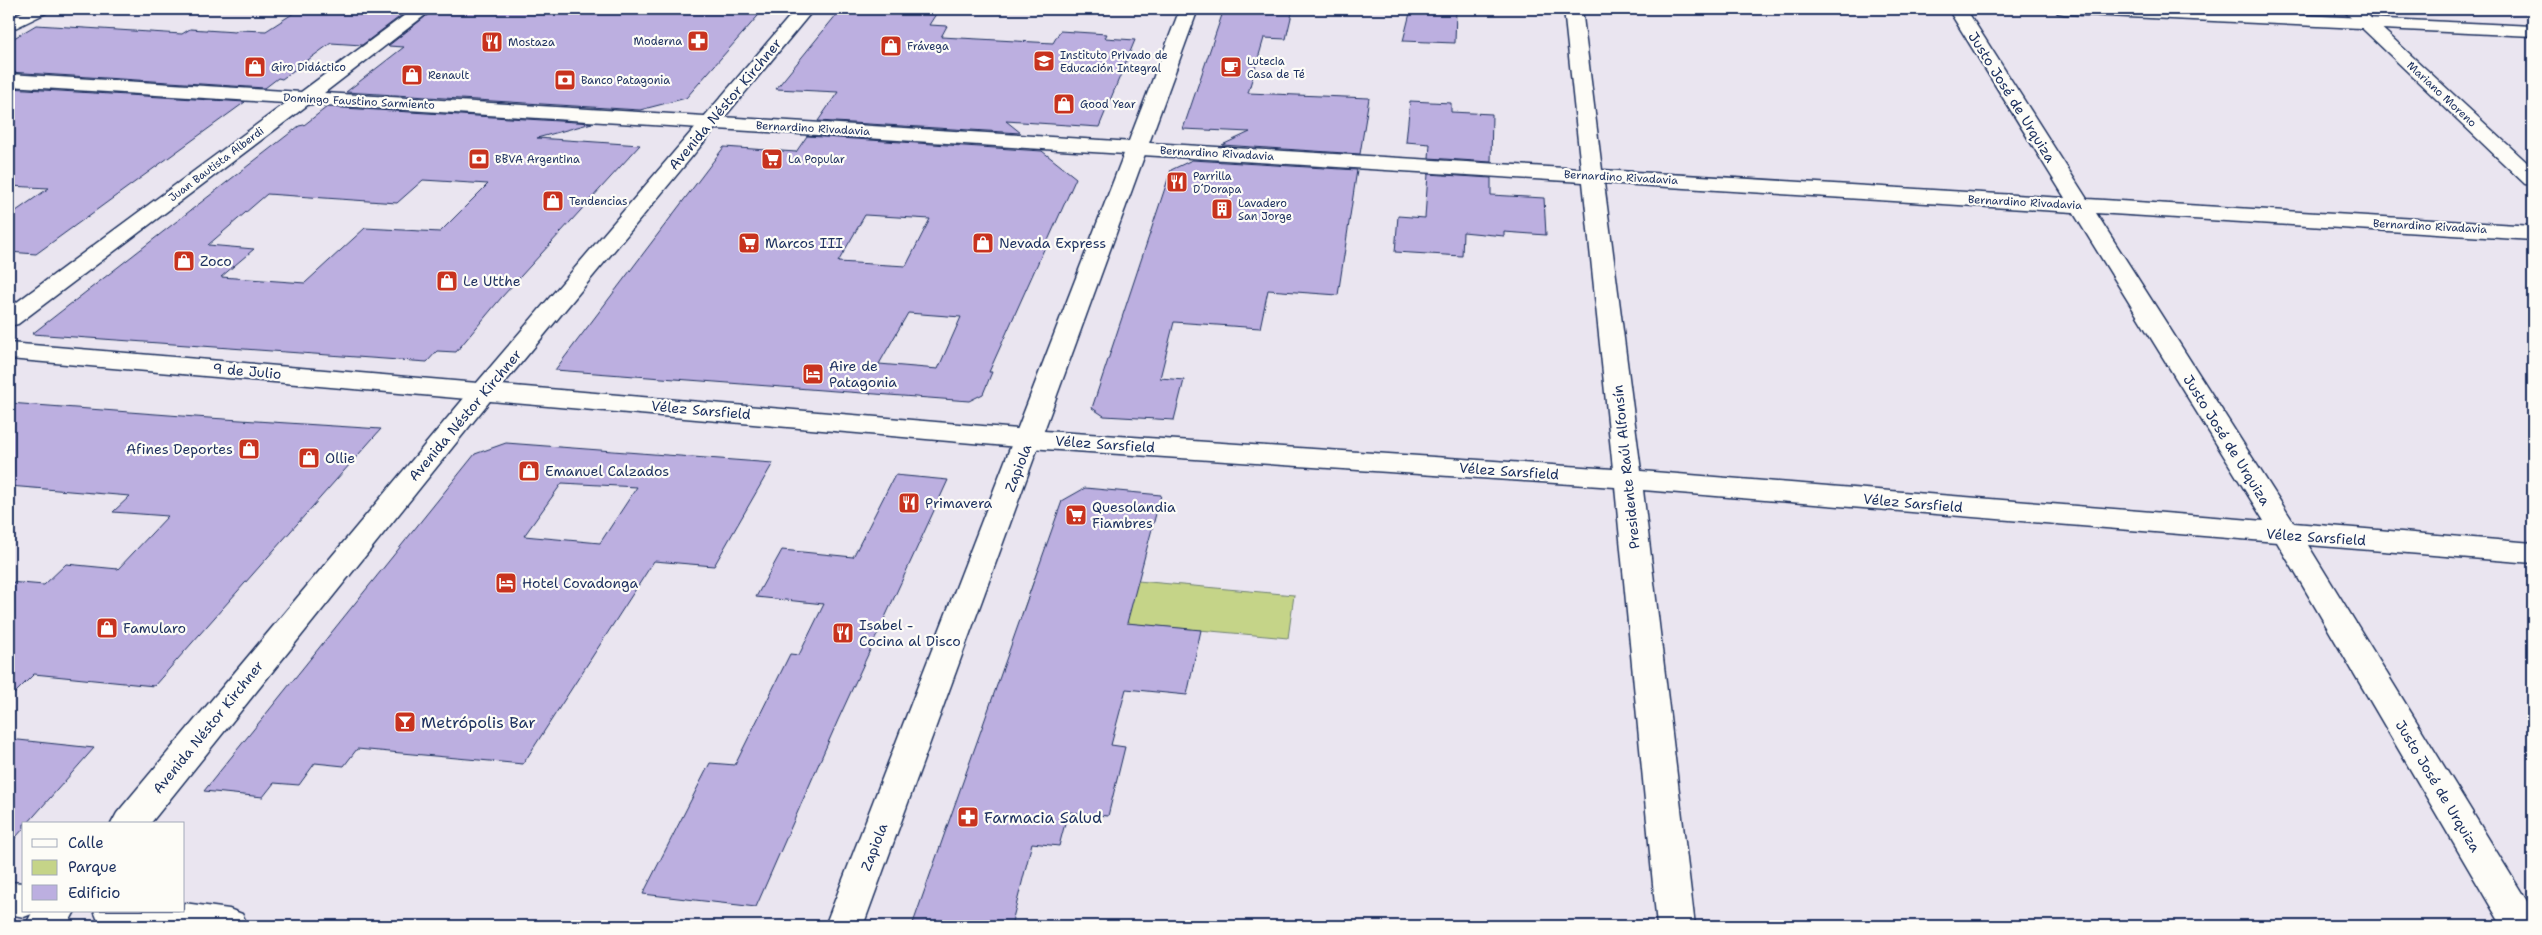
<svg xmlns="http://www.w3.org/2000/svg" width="2542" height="935" viewBox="0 0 2542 935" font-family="'Shantell Sans',sans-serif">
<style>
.green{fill:#c5d488;stroke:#708273}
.building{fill:#bcafe0;stroke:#1b2f5e;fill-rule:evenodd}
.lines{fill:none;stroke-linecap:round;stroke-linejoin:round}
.street-casing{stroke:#1b2f5e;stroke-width:3}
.secondary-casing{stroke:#1b2f5e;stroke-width:3}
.street{fill:#fdfcf7;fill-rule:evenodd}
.secondary{fill:#fdfcf7;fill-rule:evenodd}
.labels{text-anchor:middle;stroke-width:4.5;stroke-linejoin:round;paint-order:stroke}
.far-poi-label{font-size:11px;fill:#1b2f5e;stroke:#fdfcf7;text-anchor:start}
.far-street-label{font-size:11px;fill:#1b2f5e;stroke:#fdfcf7}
.street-label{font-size:14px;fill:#1b2f5e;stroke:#fdfcf7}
.poi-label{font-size:14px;fill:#1b2f5e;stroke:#fdfcf7;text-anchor:start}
.near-poi-label{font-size:16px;fill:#1b2f5e;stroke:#fdfcf7;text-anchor:start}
</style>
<rect width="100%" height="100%" fill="#eae5f0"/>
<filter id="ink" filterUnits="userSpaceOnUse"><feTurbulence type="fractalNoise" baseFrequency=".02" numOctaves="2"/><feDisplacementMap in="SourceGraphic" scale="10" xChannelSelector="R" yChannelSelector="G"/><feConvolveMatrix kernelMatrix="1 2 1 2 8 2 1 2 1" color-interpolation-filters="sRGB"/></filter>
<g filter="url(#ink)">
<polygon class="green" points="1037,572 1294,595 1288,638 1022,614"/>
<g class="building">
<polygon points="300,9 410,9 362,45 331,43 282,79 278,78 265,88 9,72 9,41 36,25 182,34 190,29 235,32 238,30 266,31"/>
<polygon points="435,9 764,9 686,98 640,110 346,92 404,47 388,46"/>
<polygon points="841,9 928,9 925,14 936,14 929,25 947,26 941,37 1053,43 1060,31 1107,34 1105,38 1135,40 1099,127 1006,121 1021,133 818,121 838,92 776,89"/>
<polygon points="1224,9 1293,9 1286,39 1264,38 1248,93 1369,98 1360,154 1222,145 1250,132 1183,129"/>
<polygon points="1411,9 1456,9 1455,43 1403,41"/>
<polygon points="9,88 245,102 36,254 9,252 9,216 49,188 9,186"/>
<polygon points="1410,101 1451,103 1451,112 1492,114 1491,162 1429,158 1430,144 1406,142"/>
<path d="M327 107 592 123 537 138 640 145 501 298 456 352 437 351 427 362 32 334 299 126 304 125ZM423 180 488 184 440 232 365 228 305 283 221 277 254 249 208 245 267 194 397 203Z"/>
<path d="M807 136 1042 151 1076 178 989 372H992L983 394 969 401 555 370 724 147 796 152ZM865 215 930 219 906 266 838 262ZM908 313 961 317 938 369 879 364Z"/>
<polygon points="1192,160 1357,170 1338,295 1268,290 1260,328 1174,322 1160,378 1184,380 1174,420 1104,416 1092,408 1171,170"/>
<polygon points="1428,174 1491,178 1491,195 1544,198 1546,235 1504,232 1504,236 1463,232 1462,256 1395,252 1398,216 1425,218"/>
<polygon points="9,403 209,418 381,429 154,686 34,674 9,699 9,582 44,585 66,564 118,569 168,516 113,512 130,496 9,486"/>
<path d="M506 443 773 463 714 566 654 561 523 764 357 749 344 766 315 763 299 785 274 783 263 797 204 791 475 454ZM562 483 637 487 600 543 524 536Z"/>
<polygon points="895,475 948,480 838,720 756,907 643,894 710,763 735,765 790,654 799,655 824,604 756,597 782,550 853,557"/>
<polygon points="1085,488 1161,495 1127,623 1201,630 1187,695 1126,689 1111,745 1125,747 1108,816 1068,812 1059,846 1032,843 1011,926 912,926 1062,501"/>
<polygon points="9,739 94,748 27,824 24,824 24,828 9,845"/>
</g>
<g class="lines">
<g class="street-casing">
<g id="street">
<polygon points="27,9 49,9 46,13 9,31 9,19"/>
<path d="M413 9H433L324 93 1581 169 1564 9H1582L1602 170 2065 198 1948 9H1966L2087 199 2533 226V240L2096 213 2294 523 2533 543V563L2308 545 2533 911V926H2502L2277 542 1643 490 1695 926H1657L1615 487 1029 448 9 359V343L1029 430 1613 469 1583 182 309 104 18 324 9 326V308L286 103 9 86V74L301 92ZM1604 183 2073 212 2264 521 1641 471Z"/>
<polygon points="2055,9 2171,9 2533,26 2533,36 2064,14 2058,13"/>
<polygon points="9,882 24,883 24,911 37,912 24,917 9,914"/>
<polygon points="184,903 229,909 242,914 248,926 108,926 99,923 94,911 184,911"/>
</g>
</g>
<g class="secondary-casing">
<g id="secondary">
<polygon points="796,9 814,9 493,397 150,824 111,824 117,813 475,385"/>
<polygon points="1180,9 1198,9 863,926 825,926"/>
<polygon points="2342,9 2361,9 2533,168 2533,185 2525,184"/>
<polygon points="33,911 75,911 67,926 25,926"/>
</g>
</g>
<use href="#street" class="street"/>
<use href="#secondary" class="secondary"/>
</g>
</g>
<defs>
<g id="pharmacy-square" transform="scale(1.125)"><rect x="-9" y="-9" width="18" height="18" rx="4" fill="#c8321e" stroke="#fdfcf7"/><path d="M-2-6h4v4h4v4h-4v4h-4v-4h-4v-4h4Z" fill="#fff"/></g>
<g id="restaurant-square" transform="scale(1.125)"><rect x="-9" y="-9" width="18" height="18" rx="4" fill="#c8321e" stroke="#fdfcf7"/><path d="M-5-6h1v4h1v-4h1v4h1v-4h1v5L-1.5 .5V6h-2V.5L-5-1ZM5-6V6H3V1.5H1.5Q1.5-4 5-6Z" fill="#fff"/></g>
<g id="shop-square" transform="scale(1.125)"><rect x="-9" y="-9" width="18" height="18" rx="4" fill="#c8321e" stroke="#fdfcf7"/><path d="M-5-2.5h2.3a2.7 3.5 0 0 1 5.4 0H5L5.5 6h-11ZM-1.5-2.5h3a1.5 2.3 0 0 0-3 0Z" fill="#fff"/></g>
<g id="university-square" transform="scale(1.125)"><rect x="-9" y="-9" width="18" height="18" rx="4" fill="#c8321e" stroke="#fdfcf7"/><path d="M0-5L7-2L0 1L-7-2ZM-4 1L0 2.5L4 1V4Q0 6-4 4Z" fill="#fff"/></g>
<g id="cafe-square" transform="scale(1.125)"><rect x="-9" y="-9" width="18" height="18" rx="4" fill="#c8321e" stroke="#fdfcf7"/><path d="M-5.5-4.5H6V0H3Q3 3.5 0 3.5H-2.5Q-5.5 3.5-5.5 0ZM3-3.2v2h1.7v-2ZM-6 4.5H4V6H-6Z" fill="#fff"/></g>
<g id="bank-square" transform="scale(1.125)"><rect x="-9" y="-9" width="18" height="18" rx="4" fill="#c8321e" stroke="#fdfcf7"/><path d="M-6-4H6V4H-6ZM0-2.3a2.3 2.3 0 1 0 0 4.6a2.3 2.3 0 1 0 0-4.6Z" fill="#fff"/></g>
<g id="supermarket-square" transform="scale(1.125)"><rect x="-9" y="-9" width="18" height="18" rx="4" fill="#c8321e" stroke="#fdfcf7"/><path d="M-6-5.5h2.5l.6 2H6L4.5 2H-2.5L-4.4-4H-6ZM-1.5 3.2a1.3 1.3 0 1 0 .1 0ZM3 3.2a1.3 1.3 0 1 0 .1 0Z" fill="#fff"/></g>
<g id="building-square" transform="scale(1.125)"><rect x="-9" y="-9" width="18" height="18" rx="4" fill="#c8321e" stroke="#fdfcf7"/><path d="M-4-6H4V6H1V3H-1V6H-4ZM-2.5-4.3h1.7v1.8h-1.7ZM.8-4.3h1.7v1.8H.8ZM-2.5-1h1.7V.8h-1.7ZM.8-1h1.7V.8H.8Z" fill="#fff"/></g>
<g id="hotel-square" transform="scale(1.125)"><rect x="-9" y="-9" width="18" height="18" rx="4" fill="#c8321e" stroke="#fdfcf7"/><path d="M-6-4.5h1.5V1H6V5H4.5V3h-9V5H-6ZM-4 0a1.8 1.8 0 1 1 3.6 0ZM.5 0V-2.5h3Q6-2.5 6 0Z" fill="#fff"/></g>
<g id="bar-square" transform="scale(1.125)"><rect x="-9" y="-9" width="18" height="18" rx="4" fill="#c8321e" stroke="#fdfcf7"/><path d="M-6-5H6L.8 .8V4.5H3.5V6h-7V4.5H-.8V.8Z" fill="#fff"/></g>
</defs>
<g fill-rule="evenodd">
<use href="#pharmacy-square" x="698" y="41"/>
<use href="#restaurant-square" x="492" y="42"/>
<use href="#shop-square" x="891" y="46"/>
<use href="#university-square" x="1044" y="61"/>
<use href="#shop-square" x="255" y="67"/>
<use href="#cafe-square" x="1231" y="67"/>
<use href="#shop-square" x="412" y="75"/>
<use href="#bank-square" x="565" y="80"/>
<use href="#shop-square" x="1064" y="104"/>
<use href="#bank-square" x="479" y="159"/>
<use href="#supermarket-square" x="772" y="159"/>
<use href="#restaurant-square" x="1177" y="182"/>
<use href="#shop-square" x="553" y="201"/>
<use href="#building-square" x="1222" y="209"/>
<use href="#supermarket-square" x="749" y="243"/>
<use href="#shop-square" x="983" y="243"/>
<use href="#shop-square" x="184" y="261"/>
<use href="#shop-square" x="447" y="281"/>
<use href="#hotel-square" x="813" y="374"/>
<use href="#shop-square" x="249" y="449"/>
<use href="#shop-square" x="309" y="458"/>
<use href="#shop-square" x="529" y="471"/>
<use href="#restaurant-square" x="909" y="503"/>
<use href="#supermarket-square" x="1076" y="515"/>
<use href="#hotel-square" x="506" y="583"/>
<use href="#shop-square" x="107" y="628"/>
<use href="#restaurant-square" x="843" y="633"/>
<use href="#bar-square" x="405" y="722"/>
<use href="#pharmacy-square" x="968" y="817"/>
</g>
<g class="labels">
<g class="far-poi-label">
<text x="682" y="45" text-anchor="end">Moderna</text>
<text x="508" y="46">Mostaza</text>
<text x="907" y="50">Frávega</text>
<text x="1060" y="59">Instituto Privado de<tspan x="1060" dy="13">Educación Integral</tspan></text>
<text x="1247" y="65">Lutecia<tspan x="1247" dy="13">Casa de Té</tspan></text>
<text x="271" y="71">Giro Didáctico</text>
<text x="428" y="79">Renault</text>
<text x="581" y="84">Banco Patagonia</text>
<text x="1080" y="108">Good Year</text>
<text x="495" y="163">BBVA Argentina</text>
<text x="788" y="163">La Popular</text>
<text x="1193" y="180">Parrilla<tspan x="1193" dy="13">D´Dorapa</tspan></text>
<text x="569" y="205">Tendencias</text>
<text x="1238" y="207">Lavadero<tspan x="1238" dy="13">San Jorge</tspan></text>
</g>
<g class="far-street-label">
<text transform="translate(2442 94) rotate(43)" y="4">Mariano Moreno</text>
<text transform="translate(359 101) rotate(3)" y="4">Domingo Faustino Sarmiento</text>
<text transform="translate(813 128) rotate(3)" y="4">Bernardino Rivadavia</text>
<text transform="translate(1217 153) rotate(3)" y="4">Bernardino Rivadavia</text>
<text transform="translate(216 164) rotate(-37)" y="4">Juan Bautista Alberdi</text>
<text transform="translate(1621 177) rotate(3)" y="4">Bernardino Rivadavia</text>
<text transform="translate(2025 202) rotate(3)" y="4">Bernardino Rivadavia</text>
<text transform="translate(2430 226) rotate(3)" y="4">Bernardino Rivadavia</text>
</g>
<g class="street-label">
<text transform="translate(2012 97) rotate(58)" y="5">Justo José de Urquiza</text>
<text transform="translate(725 104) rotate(-50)" y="5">Avenida Néstor Kirchner</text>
<text transform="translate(247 371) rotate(5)" y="5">9 de Julio</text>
<text transform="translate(701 410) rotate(5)" y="5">Vélez Sarsfield</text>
<text transform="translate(465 415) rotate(-50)" y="5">Avenida Néstor Kirchner</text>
<text transform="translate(2227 440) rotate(58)" y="5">Justo José de Urquiza</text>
<text transform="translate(1105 444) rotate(4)" y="5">Vélez Sarsfield</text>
<text transform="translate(1626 467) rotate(-96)" y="5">Presidente Raúl Alfonsín</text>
<text transform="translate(1018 468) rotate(-69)" y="5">Zapiola</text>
<text transform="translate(1509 471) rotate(4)" y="5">Vélez Sarsfield</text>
<text transform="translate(1913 503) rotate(5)" y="5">Vélez Sarsfield</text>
<text transform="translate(2316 537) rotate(4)" y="5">Vélez Sarsfield</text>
<text transform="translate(208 727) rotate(-51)" y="5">Avenida Néstor Kirchner</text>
<text transform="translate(2438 786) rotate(59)" y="5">Justo José de Urquiza</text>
<text transform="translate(874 847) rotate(-69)" y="5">Zapiola</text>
</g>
<g class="poi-label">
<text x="765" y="248">Marcos III</text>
<text x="999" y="248">Nevada Express</text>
<text x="200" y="266">Zoco</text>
<text x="463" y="286">Le Utthe</text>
<text x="829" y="371">Aire de<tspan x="829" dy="16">Patagonia</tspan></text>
<text x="233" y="454" text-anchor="end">Afines Deportes</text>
<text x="325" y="463">Ollie</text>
<text x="545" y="476">Emanuel Calzados</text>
<text x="925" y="508">Primavera</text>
<text x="1092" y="512">Quesolandia<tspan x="1092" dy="16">Fiambres</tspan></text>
<text x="522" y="588">Hotel Covadonga</text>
<text x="859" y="630">Isabel -<tspan x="859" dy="16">Cocina al Disco</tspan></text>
<text x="123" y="633">Famularo</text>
</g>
<g class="near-poi-label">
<text x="421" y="728">Metrópolis Bar</text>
<text x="984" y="823">Farmacia Salud</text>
</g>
</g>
<rect width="2542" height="935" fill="none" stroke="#fdfcf7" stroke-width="30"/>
<rect x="15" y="15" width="2512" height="905" fill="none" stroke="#1b2f5e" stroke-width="2" filter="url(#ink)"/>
<rect x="22" y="822" width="162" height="90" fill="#fdfcf7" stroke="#a3aaba"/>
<rect x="32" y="839" width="25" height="8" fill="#fdfcf7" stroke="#a3aaba"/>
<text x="68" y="848" font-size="15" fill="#1b2f5e">Calle</text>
<rect x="32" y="860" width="25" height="15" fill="#c5d488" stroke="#a3aaba"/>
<text x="68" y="872" font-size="15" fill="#1b2f5e">Parque</text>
<rect x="32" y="885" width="25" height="15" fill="#bcafe0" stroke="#a3aaba"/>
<text x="68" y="898" font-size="15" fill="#1b2f5e">Edificio</text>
</svg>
